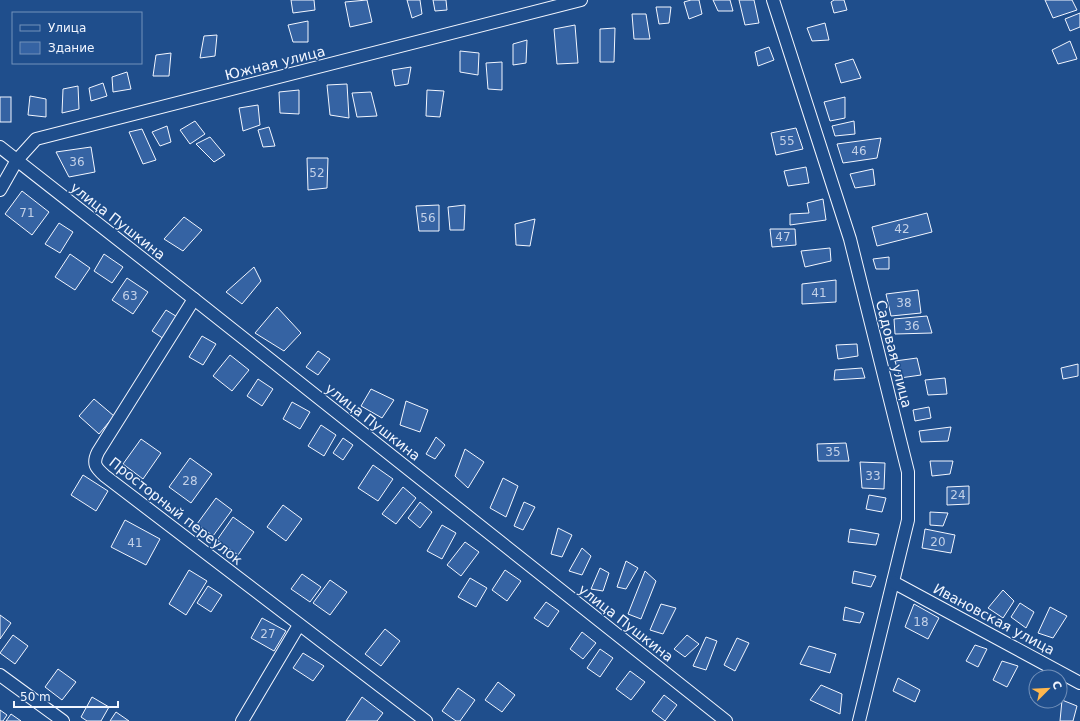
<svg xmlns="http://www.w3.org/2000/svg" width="1080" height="721" viewBox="0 0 1080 721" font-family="'DejaVu Sans',sans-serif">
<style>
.building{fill:#3563a3;stroke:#f2f6ff}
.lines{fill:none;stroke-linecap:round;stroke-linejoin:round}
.street-casing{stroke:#f2f6ff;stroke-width:14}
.street{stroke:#1f4e8c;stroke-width:12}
.labels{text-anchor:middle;stroke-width:3;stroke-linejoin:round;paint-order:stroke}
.number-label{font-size:12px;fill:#c3d1e8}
.street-label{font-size:14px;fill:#f2f6ff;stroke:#1f4e8c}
</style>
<rect width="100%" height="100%" fill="#1f4e8c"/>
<g class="building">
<polygon points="291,0 314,0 315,10 293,13"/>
<polygon points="367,0 372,22 350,27 345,2"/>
<polygon points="407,0 420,0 422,14 412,18"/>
<polygon points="433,0 446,0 447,10 435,11"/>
<polygon points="691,0 699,0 702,14 689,19 684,2"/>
<polygon points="713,0 730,0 733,11 718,11"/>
<polygon points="739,0 754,0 759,23 745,25"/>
<polygon points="834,0 844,0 847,10 834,13 831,2"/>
<polygon points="1045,0 1072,0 1077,10 1053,18"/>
<polygon points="656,7 671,7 669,23 659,24"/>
<polygon points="1080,13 1080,27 1070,31 1065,19"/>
<polygon points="632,14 646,14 650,39 634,39"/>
<polygon points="308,21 308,42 293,42 288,25"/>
<polygon points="825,23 829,40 812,41 807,28"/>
<polygon points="575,25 578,63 557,64 554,29"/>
<polygon points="615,28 614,62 600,62 600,29"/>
<polygon points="217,35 215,56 200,58 204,36"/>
<polygon points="527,40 526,63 513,65 513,44"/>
<polygon points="1070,41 1077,59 1058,64 1052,50"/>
<polygon points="769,47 774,60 758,66 755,52"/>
<polygon points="460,51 479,53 478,75 460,72"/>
<polygon points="171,53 169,76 153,76 156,55"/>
<polygon points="853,59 861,78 841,83 835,64"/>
<polygon points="502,62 502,90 488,89 486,63"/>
<polygon points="411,67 408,84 395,86 392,70"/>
<polygon points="127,72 131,89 113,92 112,77"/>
<polygon points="103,83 107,96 91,101 89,88"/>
<polygon points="347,84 349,118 330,115 327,85"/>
<polygon points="78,86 79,109 62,113 63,89"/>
<polygon points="299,90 299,114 280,113 279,92"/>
<polygon points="427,90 444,91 440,117 426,116"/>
<polygon points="371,92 377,116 357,117 352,93"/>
<polygon points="30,96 46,99 46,117 28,115"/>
<rect x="0" y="97" width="11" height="25"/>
<polygon points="845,97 845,118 830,121 824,102"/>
<polygon points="258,105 260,125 243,131 239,108"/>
<polygon points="195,121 205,134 190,144 180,130"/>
<polygon points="854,121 855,134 835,136 832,126"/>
<polygon points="167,126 171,142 160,146 152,132"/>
<polygon points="269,127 275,146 263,147 258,130"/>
<polygon points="796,128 803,149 776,155 771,133"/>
<polygon points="142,129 156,160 143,164 129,132"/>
<polygon points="210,137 225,155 214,162 196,144"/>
<polygon points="881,138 877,158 843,163 837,144"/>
<polygon points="91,147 95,172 69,177 56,152"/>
<polygon points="307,158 328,158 327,188 308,190"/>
<polygon points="806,167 809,183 788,186 784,171"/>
<polygon points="873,169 875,185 855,188 850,174"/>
<polygon points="22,191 49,212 32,235 5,214"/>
<polygon points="823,199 826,220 790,225 790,214 809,213 807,203"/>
<polygon points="439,205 439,231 419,231 416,206"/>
<polygon points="465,205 464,230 450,230 448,207"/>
<polygon points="927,213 932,232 877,246 872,227"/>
<polygon points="184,217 202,230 183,251 164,239"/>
<polygon points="535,219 530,246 516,245 515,224"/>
<polygon points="59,223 73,232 60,253 45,244"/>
<polygon points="770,229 795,229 796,245 772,247"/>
<polygon points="830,248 831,261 805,267 801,251"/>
<polygon points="70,254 90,268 75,290 55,277"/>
<polygon points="104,254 123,267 112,283 94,271"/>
<polygon points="889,257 889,269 876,269 873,259"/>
<polygon points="254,267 261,281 242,304 226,292"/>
<polygon points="127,278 148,292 133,314 112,300"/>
<polygon points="836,280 836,302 802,304 802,284"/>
<polygon points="918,290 921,313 891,316 886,294"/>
<polygon points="277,307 301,333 284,351 255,333"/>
<polygon points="166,310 179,318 164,339 152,331"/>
<polygon points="927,316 932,333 895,334 894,319"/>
<polygon points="202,336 216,344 203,365 189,357"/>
<polygon points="857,344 858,356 838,359 836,345"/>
<polygon points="318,351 330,359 318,375 306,367"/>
<polygon points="230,355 249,370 232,391 213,376"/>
<polygon points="917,358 921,375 900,378 895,361"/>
<polygon points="1078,364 1078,376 1063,379 1061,368"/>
<polygon points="862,368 865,378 834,380 835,370"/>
<polygon points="945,378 947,394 928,395 925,380"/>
<polygon points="258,379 273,389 262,406 247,396"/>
<polygon points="371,389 394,400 382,418 361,406"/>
<polygon points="94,399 114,416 99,434 79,416"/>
<polygon points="406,401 428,410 420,432 400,425"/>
<polygon points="292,402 310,412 300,429 283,419"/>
<polygon points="929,407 931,418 915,421 913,410"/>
<polygon points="321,425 336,435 324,456 308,446"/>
<polygon points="951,427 948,441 921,442 919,431"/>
<polygon points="436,437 445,445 435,459 426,454"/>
<polygon points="343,438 353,445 343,460 333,453"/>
<polygon points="141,439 161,453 143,479 123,464"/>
<polygon points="846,443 849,461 818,461 817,444"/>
<polygon points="465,449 484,462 468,488 455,476"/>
<polygon points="190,458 212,474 191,503 169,487"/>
<polygon points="930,461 953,461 950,474 932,476"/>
<polygon points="860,462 885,463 884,489 862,488"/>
<polygon points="373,465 393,479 378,501 358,488"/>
<polygon points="83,475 108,491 96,511 71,495"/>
<polygon points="503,478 518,486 506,517 490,508"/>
<polygon points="969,486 969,504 947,505 947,487"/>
<polygon points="403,487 416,498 396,524 382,514"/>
<polygon points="869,495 886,498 882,512 866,509"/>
<polygon points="216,498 232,510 213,536 197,524"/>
<polygon points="420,502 432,512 420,528 408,518"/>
<polygon points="524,502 535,507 523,530 514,526"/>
<polygon points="283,505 302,519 286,541 267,527"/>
<polygon points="930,512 948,513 943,526 930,525"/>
<polygon points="233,517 254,532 238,555 217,540"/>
<polygon points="125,520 160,539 146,565 111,547"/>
<polygon points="442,525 456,533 442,559 427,551"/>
<polygon points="558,528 572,535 562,557 551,554"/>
<polygon points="850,529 879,534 876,545 848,542"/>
<polygon points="925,529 955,535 951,553 922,548"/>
<polygon points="465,542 479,552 461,576 447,565"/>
<polygon points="582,548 591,556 582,575 569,571"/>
<polygon points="626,561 638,568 626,589 617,587"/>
<polygon points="600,568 609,573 603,591 591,589"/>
<polygon points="189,570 207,581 186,615 169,604"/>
<polygon points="505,570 521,581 507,601 492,590"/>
<polygon points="645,571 656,581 641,619 628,614"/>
<polygon points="854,571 876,576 871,587 852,583"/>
<polygon points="302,574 321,587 310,602 291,589"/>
<polygon points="470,578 487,588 476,607 458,597"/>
<polygon points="330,580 347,592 330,615 313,603"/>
<polygon points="208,586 222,595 211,612 197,603"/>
<polygon points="1003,590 1014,601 1003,618 988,608"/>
<polygon points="546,602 559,611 548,627 534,618"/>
<polygon points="1020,603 1034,612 1026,628 1011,617"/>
<polygon points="661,604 676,608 663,634 650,630"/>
<polygon points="914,604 939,618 928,639 905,627"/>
<polygon points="845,607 864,613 860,623 843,620"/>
<polygon points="1050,607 1067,616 1053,638 1038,633"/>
<polygon points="0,615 11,623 0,639"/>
<polygon points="262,618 286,631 274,651 251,638"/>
<polygon points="385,629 400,641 381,666 365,654"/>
<polygon points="582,632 596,643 583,659 570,649"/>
<polygon points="13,635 28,646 15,664 0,653"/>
<polygon points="687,635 699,644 685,657 674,649"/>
<polygon points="706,637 717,641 706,670 693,666"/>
<polygon points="737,638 749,643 735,671 724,665"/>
<polygon points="975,645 987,649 978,667 966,661"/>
<polygon points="809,646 836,654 830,673 800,664"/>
<polygon points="600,649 613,658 600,677 587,668"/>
<polygon points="303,653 324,666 313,681 293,668"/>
<polygon points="1002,661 1018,666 1007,687 993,680"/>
<polygon points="58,669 76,682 62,700 45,687"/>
<polygon points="630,671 645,682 631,700 616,689"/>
<polygon points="898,678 920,690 915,702 893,691"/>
<polygon points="1036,681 1036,700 1031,698"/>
<polygon points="498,682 515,695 502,712 485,700"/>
<polygon points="821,685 842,694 840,714 810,700"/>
<polygon points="458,688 475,700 460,721 456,721 442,711"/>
<polygon points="664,695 677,705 665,721 652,711"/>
<polygon points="92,697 109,707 101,721 87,721 81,717"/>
<polygon points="362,697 383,713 377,721 346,721"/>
<polygon points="1062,700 1077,706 1073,721 1060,721"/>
<polygon points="0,710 7,715 3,721 0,721"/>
<polygon points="116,712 129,721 110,721"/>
<polygon points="11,714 21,721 6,721"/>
</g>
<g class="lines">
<g class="street-casing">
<g id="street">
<polyline points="773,0 850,239 908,472 908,520 859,721"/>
<polyline points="0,147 194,299 726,721"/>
<polyline points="0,190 17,160 36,139 581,0"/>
<path d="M194 299 98 452C92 464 96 468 105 476L426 721"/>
<polyline points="893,582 1080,683"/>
<polyline points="0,675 63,721"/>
<polyline points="242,721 299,625"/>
</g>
</g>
<use href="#street" class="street"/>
</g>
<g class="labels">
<g class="number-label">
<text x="787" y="145">55</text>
<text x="859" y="155">46</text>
<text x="77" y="166">36</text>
<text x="317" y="177">52</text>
<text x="27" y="217">71</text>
<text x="428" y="222">56</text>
<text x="902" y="233">42</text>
<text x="783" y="241">47</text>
<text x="819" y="297">41</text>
<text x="130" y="300">63</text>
<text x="904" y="307">38</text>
<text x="912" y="330">36</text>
<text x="833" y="456">35</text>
<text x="873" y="480">33</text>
<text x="190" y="485">28</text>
<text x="958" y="499">24</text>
<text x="938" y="546">20</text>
<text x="135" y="547">41</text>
<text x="921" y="626">18</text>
<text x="268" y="638">27</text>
</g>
<g class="street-label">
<text transform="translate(275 63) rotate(-14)" y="5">Южная улица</text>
<text transform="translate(118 221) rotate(38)" y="5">улица Пушкина</text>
<text transform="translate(894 354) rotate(76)" y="5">Садовая улица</text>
<text transform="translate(373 422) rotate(38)" y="5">улица Пушкина</text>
<text transform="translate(176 511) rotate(38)" y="5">Просторный переулок</text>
<text transform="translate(994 619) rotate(28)" y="5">Ивановская улица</text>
<text transform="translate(626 623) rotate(38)" y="5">улица Пушкина</text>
</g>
</g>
<rect x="12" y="12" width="130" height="52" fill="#1f4e8c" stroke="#7391ba"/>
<rect x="20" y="25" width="20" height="6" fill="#1f4e8c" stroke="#7391ba"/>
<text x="48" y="32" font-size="12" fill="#f2f6ff">Улица</text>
<rect x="20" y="42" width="20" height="12" fill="#3563a3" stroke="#7391ba"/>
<text x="48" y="52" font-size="12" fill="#f2f6ff">Здание</text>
<g transform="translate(1048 689) rotate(66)"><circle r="19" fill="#1f4e8c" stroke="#7391ba"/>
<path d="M0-3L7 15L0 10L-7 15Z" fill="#ffb74d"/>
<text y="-6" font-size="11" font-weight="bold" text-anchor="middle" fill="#f2f6ff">С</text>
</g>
<path d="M14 701v6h104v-6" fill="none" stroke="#f2f6ff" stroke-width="2"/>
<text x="20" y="701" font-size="12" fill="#f2f6ff" stroke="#1f4e8c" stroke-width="3" paint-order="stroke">50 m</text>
</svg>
